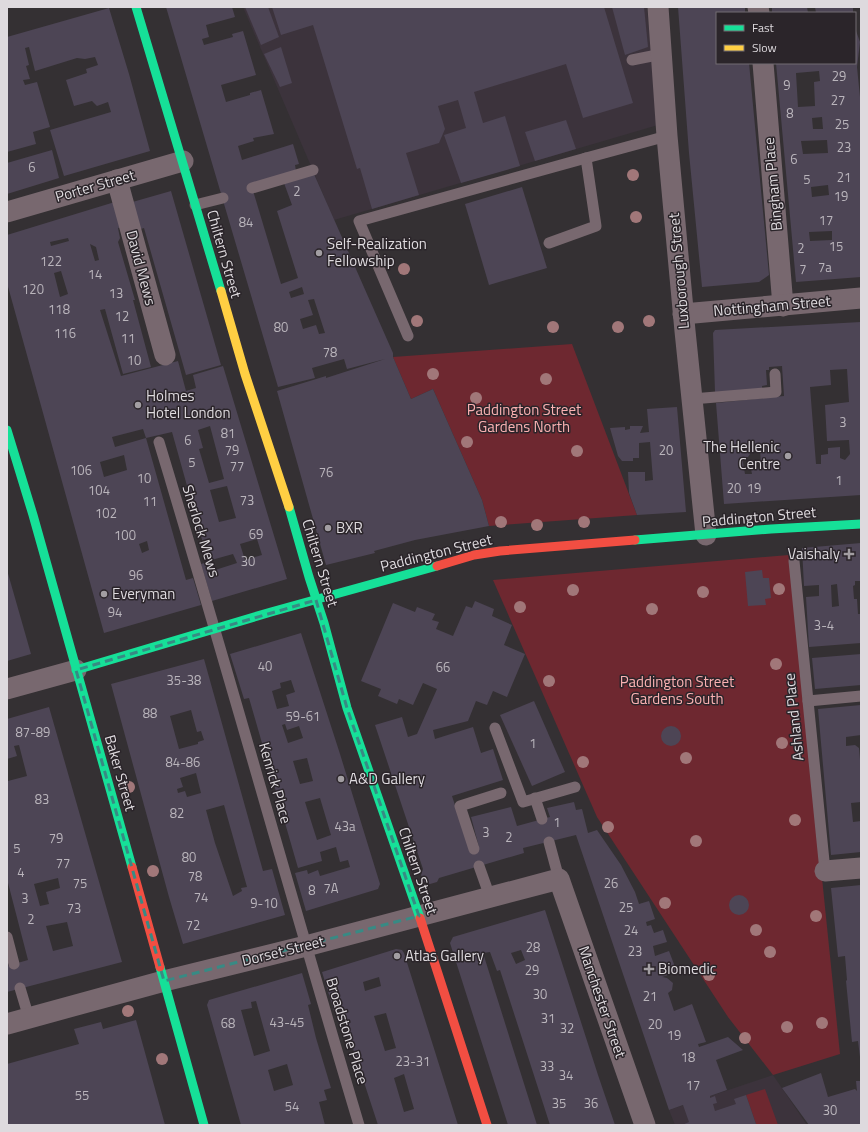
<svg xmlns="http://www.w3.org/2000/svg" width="868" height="1132" viewBox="0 0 868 1132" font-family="'Titillium Web',sans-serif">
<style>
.built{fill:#3c333c}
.green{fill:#6e2830}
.building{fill:#4d4555;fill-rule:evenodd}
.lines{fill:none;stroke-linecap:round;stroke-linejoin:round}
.lane{stroke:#78686f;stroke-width:11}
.street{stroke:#78686f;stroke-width:21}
.fast{stroke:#16e098;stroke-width:9}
.slow{stroke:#ffcf43;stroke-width:9}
.jam{stroke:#f24e42;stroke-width:9}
.tree{fill:#a17779}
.marked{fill:none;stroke:#388a84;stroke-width:3;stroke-dasharray:8 5;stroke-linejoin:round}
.poi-dot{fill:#a29ea2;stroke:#2b252a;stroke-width:1.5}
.labels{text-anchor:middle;stroke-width:3;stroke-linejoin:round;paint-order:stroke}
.number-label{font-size:13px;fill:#bab5bc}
.street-label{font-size:15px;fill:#dedade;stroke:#2b252a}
.poi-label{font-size:15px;fill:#dedade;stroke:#2b252a;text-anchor:start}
.park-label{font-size:15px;fill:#fbb1b2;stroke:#2b252a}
</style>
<rect width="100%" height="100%" fill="#343033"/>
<g class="built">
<polygon points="243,7 647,7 658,125 334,220"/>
<polygon points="773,1075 807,1125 675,1125 669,1110"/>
</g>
<g class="green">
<polygon points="572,344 637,515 489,526 482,500 433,389 411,399 393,357"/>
<polygon points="789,555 840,1054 773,1075 728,1017 597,817 493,580"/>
<polygon points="765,1089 778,1125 754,1125 756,1124 746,1095"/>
</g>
<g class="building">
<path d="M166 7H232L235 17 206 25 209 37 202 39 204 45 233 37 232 34 243 31 256 75 221 85 226 102 250 95V93L261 90 274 134 253 138 254 141 238 146 242 160 293 144 299 164 295 165 296 171 251 184 281 284 298 278 277 211 292 205 284 183 314 174 393 353V357L411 399 433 389 482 500 489 526 415 540 374 551 375 553 326 565 277 391 326 376V378L385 359 347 369 344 359 312 368 315 378 278 387ZM302 287 304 294 291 298 289 292ZM314 299 325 333 319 334 316 325 303 329 300 319 313 315 308 300Z"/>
<polygon points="245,7 268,7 279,37 261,45"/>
<polygon points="272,7 604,7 633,103 583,118 566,64 474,92 483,123 505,116 520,166 461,183 444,135 466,128 458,100 438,106 445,129 439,143 406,153 419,195 372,209 360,168 357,169 313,25 281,35"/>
<polygon points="612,7 644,7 648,47 625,55"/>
<polygon points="678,7 745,7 745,13 717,13 717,63 749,63 769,275 759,282 702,287 689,153"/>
<polygon points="772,7 807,7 808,13 772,13"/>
<polygon points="815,7 853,7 853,13 816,13"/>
<polygon points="109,8 129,74 150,151 64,176 50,130 111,112 108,102 97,106 92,101 74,106 66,80 87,73 86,69 98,65 95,57 85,59 77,58 35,71 29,47 25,48 29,65 26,66 30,79 23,80 25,85 37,82 50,127 33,132 36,144 7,152 7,37"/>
<path d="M855 28 860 42 857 67 861 107V277L796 282 776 63H855ZM819 71 820 81 814 82 815 106 798 107 796 73ZM822 117 823 129H813L812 118ZM827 140 828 153 803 154 801 141ZM828 185 829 195 812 197 811 187ZM832 231V240L810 241 809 232Z"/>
<polygon points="281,47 292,83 280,87 264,54"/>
<polygon points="566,120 576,149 535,161 525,132"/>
<polygon points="52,150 59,178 7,194 7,163"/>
<polygon points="522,187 547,268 489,285 465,204"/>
<polygon points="171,191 221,365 186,375 144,228 137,230 129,203"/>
<path d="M118 201 126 226 118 228 120 238 118 242 135 300H133L151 367 123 374 105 309 100 310 121 376 178 361 186 391 196 388 193 375 223 366 287 579 212 601 201 564 208 562 212 576H214L212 571 237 563 233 554 208 561 172 432 146 438 143 429 112 437 115 447 146 438 186 580 193 578 201 605 104 633 7 283V235ZM68 238 69 241 51 246 50 242ZM90 244 96 247 99 260 95 261ZM61 271 68 294 60 297 54 273ZM210 426 224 479 209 483 199 449 203 448 198 430ZM124 455 127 470 104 477 100 462ZM227 486 236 518 219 522 210 490ZM257 539 262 555 245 560 240 544ZM147 541 149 550 142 553 139 544Z"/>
<path d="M861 322V495L724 504 716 403 784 396 782 366 769 367V370H766L767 385 762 386V389L715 392 713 333 715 330ZM847 369 849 402 825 405 827 441 849 440 850 454 845 460 840 458V447L828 448V454L821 455V464H816L810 387 831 385 830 370ZM760 447 761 468 751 469 752 474H745L742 457H748L750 454 749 448Z"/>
<polygon points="677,407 686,512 637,515 629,493 628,472 645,472 645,481 653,480 650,442 639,443 639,458 633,458 633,461 622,461 618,456 610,428 625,427 625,430 630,429 630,426 643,426 640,433 649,432 647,409"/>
<path d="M861 543V581H855V585L853 586 854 599H857L858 614H861V643L809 647 806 597 819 596V585L804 586 802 548ZM837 584 839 606 832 607 831 585Z"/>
<polygon points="7,570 31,654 7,661"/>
<polygon points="762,570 763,578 769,578 771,598 765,599 766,605 748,606 745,572"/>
<polygon points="475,601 494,609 492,616 512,625 504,645 525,654 507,697 493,691 487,705 476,701 468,721 433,730 435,739 473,727 481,753 493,749 503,780 452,796 470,851 479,847 471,817 511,807 517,826 550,817 547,808 574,802 576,810 582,809 588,833 597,830 621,865 635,892 639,904 649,901 655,919 646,922 647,926 651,925 654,933 663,930 667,942 653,946 655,956 669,951 677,972 662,977 667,978 673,983 672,990 668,993 674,1011 692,1004 706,1042 698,1044 699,1047 728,1037 743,1050 716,1060 727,1090 710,1096 710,1098 715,1096 717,1103 713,1104 715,1111 736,1104 734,1099 746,1095 756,1124 682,1125 689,1122 683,1105 669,1110 576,835 523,848 524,853 439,878 437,882 430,884 424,882 421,875 423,869 375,725 402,717 408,737 417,734 437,689 423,683 413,705 399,699 397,704 378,696 381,689 361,681 393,603 415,612 417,607 435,614 432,620 439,622 436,629 453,636 466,606 472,608"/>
<path d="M301 633 340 754 380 884 378 889 306 911 295 873 307 870 308 874 318 870 320 876 350 867 348 860 340 862 336 847 320 852 322 861 298 868 249 698 244 699 230 654ZM291 680 295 692 286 695 289 706 277 709 272 691 281 688 280 683ZM285 724 287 730 299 726 303 738 288 743 282 725ZM307 758 313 781 300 784 293 761ZM320 798 331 835 317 840 305 802Z"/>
<polygon points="861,654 861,685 815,689 812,658"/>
<path d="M204 659 263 871 272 869 285 915 183 944 169 897 111 684ZM191 710 197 732 201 731 204 740 198 742V744L179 749 170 716ZM196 773 201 793 187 797 185 791 178 793 177 789 183 787 180 778ZM224 805 247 887 241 888 242 891 233 896 215 843 206 810Z"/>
<polygon points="534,701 565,772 532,786 500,715"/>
<polygon points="861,705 861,735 846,737 846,746 855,745 859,748 861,771 861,802 851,803 853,822 861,821 861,852 831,855 818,709"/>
<path d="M49 707 122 962 7 992V966L28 960 7 879V779L8 781 27 776 19 745 14 746 17 756 7 759V719ZM58 878 60 888 46 892 49 904 40 906 34 884ZM67 922 73 946 53 951 46 926Z"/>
<circle cx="671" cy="736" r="10"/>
<polygon points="861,885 861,1057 860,1057 858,1041 852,1042 846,981 847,980 845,956 838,957 831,888"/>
<circle cx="739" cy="905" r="10"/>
<path d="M545 910 598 1075 615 1125H550L500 970 497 971 490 952 483 953 537 1125H508L450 943 453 937ZM521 950 525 960 516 964 511 953Z"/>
<path d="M396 949 402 950 404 953 458 1125H378L340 1009 334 1011 322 972ZM379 977 381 986 365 991 363 982ZM386 1013 396 1048 385 1051 374 1016ZM404 1074 414 1109 404 1112 394 1078Z"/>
<path d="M302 973 311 1004 308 1005 316 1038 331 1088 324 1090 327 1100 319 1102 325 1125H241L207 1005 209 1000ZM256 1001 270 1051 254 1056 241 1010 252 1008 251 1002ZM287 1064 293 1085 274 1091 268 1070Z"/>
<polygon points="136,1020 165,1125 7,1125 7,1064 79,1044 74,1029 101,1022 103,1029"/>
<polygon points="821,1073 828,1097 855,1089 857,1091 856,1081 861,1081 861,1125 809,1125 782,1088"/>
</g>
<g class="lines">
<g class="lane">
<polyline points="632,60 662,54"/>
<polyline points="252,188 313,170"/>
<polyline points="195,205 223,198"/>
<polyline points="549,243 596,226 586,158 667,136"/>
<polyline points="408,336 359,221 586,158"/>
<polyline points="692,399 776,392 775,374"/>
<path d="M159 442C228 669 291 898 359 1125"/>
<polyline points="794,561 825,871"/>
<polyline points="808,701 861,696"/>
<polyline points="495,728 523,802 575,787"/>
<polyline points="535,798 542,819"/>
<polyline points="549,842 559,879"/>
<polyline points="474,849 460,806 501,793"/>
<polyline points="479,866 490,897"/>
<polyline points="7,937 14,964"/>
<polyline points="20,988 29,1018"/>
</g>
<g class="street">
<polyline points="658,7 667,136 685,331 706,535"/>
<polyline points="758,7 759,13"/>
<polyline points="763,63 783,306"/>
<polyline points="117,180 165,355"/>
<polyline points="7,212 183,161"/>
<polyline points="683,314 861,298"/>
<polyline points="7,689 76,670"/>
<polyline points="825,871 861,868"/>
<polyline points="7,1024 164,981 306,946 559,879 645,1125"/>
</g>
<g class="fast">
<polyline points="136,7 221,291"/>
<polyline points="7,430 33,515 132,867"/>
<polyline points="289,507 309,577 324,623 347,708 420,918"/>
<polyline points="635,540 771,529 861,524"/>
<polyline points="76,670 271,612 437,566"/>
<polyline points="160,967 204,1125"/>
</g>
<polyline class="slow" points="221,291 245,374 289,507"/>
<g class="jam">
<polyline points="437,566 474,555 500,551 635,540"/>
<polyline points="132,867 160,967"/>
<polyline points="420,918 487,1125"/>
</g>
</g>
<g class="tree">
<circle cx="633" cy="175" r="6"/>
<circle cx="636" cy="217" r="6"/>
<circle cx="404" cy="269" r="6"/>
<circle cx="417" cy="321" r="6"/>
<circle cx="649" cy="321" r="6"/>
<circle cx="553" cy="327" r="6"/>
<circle cx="618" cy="327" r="6"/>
<circle cx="433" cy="374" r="6"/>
<circle cx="546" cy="379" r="6"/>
<circle cx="476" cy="398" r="6"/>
<circle cx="467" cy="442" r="6"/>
<circle cx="577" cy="451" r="6"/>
<circle cx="501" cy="522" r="6"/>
<circle cx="584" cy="522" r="6"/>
<circle cx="537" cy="525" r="6"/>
<circle cx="779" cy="589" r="6"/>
<circle cx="573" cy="590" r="6"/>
<circle cx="703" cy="592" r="6"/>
<circle cx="520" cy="607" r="6"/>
<circle cx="652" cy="609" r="6"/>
<circle cx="776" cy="664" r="6"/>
<circle cx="549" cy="681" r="6"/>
<circle cx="782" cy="743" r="6"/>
<circle cx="686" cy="758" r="6"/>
<circle cx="583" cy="762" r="6"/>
<circle cx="129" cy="787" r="6"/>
<circle cx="795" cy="820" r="6"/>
<circle cx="608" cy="827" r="6"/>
<circle cx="696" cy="841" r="6"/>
<circle cx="153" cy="871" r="6"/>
<circle cx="665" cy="903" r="6"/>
<circle cx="816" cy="916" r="6"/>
<circle cx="756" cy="930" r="6"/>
<circle cx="770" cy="952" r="6"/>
<circle cx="709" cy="975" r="6"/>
<circle cx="128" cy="1011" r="6"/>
<circle cx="822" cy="1023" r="6"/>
<circle cx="787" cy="1027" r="6"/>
<circle cx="745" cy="1038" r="6"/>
<circle cx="162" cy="1059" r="6"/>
</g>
<path class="marked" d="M316 600 347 708 419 916 164 981 76 670Z"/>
<g class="poi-dot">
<circle cx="319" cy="253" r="4"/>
<circle cx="138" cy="405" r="4"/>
<circle cx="788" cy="456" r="4"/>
<circle cx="328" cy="528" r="4"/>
<path d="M847 548h4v4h4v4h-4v4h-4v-4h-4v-4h4z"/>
<circle cx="104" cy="594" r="4"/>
<circle cx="341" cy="779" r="4"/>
<circle cx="397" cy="956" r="4"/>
<path d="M647 963h4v4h4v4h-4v4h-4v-4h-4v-4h4z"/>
</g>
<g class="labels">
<g class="number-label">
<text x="839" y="81">29</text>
<text x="787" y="90">9</text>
<text x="838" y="105">27</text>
<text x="790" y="118">8</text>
<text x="842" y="129">25</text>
<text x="844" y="152">23</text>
<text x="794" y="164">6</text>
<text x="32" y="172">6</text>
<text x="844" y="182">21</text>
<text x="807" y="184">5</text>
<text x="297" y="196">2</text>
<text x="841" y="201">19</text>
<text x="826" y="225">17</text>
<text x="246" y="227">84</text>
<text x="836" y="251">15</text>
<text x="801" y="253">2</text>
<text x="51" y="266">122</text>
<text x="825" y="272">7a</text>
<text x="803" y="274">7</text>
<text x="95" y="279">14</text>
<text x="33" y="294">120</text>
<text x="116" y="298">13</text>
<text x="59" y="314">118</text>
<text x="122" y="321">12</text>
<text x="281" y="332">80</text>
<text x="65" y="338">116</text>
<text x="128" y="343">11</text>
<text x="330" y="357">78</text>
<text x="134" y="365">10</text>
<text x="843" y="427">3</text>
<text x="228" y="438">81</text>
<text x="188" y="445">6</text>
<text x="232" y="455">79</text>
<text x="666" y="455">20</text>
<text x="192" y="467">5</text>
<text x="237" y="471">77</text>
<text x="81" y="475">106</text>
<text x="326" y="477">76</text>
<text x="144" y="483">10</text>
<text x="839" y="485">1</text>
<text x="734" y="493">20</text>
<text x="754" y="493">19</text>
<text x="99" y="495">104</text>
<text x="247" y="505">73</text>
<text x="150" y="506">11</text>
<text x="106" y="518">102</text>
<text x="256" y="539">69</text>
<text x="125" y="540">100</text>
<text x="248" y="566">30</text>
<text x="136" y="580">96</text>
<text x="115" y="617">94</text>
<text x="824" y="630">3-4</text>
<text x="265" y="671">40</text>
<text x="443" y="672">66</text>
<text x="184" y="685">35-38</text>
<text x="150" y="718">88</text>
<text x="303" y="721">59-61</text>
<text x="33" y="737">87-89</text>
<text x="533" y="748">1</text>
<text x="183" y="767">84-86</text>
<text x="42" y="804">83</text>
<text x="177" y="818">82</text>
<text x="557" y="827">1</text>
<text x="345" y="831">43a</text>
<text x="486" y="837">3</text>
<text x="509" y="842">2</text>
<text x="56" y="843">79</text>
<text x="17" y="853">5</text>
<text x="189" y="862">80</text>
<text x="63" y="868">77</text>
<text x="21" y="877">4</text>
<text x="195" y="881">78</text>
<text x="80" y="888">75</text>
<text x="611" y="888">26</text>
<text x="331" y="893">7A</text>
<text x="312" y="895">8</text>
<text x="201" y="902">74</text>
<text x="25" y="903">3</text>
<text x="264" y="908">9-10</text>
<text x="626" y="912">25</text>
<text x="74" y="913">73</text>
<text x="31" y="924">2</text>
<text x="193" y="930">72</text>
<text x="631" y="935">24</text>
<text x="533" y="952">28</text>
<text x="635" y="956">23</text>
<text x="532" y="975">29</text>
<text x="540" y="999">30</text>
<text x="650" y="1001">21</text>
<text x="548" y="1023">31</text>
<text x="287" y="1027">43-45</text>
<text x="228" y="1028">68</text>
<text x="655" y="1029">20</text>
<text x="567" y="1033">32</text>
<text x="674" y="1040">19</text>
<text x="688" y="1062">18</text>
<text x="413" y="1066">23-31</text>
<text x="547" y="1071">33</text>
<text x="566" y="1080">34</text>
<text x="693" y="1090">17</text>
<text x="82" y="1100">55</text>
<text x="559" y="1108">35</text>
<text x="591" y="1108">36</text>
<text x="292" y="1111">54</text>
<text x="830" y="1115">30</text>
</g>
<g class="street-label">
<text transform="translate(773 184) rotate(-95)" y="5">Bingham Place</text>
<text transform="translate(95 186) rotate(-16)" y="5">Porter Street</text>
<text transform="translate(224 254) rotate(74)" y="5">Chiltern Street</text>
<text transform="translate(141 268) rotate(75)" y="5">David Mews</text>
<text transform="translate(679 271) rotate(-95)" y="5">Luxborough Street</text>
<text transform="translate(772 306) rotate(-5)" y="5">Nottingham Street</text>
<text transform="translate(759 517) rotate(-5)" y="5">Paddington Street</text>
<text transform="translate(201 531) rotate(73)" y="5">Sherlock Mews</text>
<text transform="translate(436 553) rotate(-14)" y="5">Paddington Street</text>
<text transform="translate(320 563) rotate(73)" y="5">Chiltern Street</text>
<text transform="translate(794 717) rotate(-96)" y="5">Ashland Place</text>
<text transform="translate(120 773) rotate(74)" y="5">Baker Street</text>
<text transform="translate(275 783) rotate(74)" y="5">Kenrick Place</text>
<text transform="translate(418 871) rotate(71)" y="5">Chiltern Street</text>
<text transform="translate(283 951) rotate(-14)" y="5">Dorset Street</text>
<text transform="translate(602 1002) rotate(71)" y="5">Manchester Street</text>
<text transform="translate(347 1031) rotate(73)" y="5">Broadstone Place</text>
</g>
<g class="poi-label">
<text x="327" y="249">Self-Realization<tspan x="327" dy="17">Fellowship</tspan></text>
<text x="146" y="401">Holmes<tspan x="146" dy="17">Hotel London</tspan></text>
<text x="780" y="452" text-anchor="end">The Hellenic<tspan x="780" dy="17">Centre</tspan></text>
<text x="336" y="533">BXR</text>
<text x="840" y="559" text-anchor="end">Vaishaly</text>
<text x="112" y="599">Everyman</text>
<text x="349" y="784">A&amp;D Gallery</text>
<text x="405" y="961">Atlas Gallery</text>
<text x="658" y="974">Biomedic</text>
</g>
<g class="park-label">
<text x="524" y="415">Paddington Street<tspan x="524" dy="17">Gardens North</tspan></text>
<text x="677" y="687">Paddington Street<tspan x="677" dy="17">Gardens South</tspan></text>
</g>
</g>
<rect width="868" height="1132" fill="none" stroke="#dedade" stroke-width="16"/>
<rect x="716" y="12" width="140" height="52" fill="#2b252a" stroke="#736d72"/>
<rect x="724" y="25" width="20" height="6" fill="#16e098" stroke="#736d72"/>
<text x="752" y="32" font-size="12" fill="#dedade">Fast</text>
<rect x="724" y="45" width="20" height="6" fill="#ffcf43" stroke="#736d72"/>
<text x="752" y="52" font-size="12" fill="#dedade">Slow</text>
</svg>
